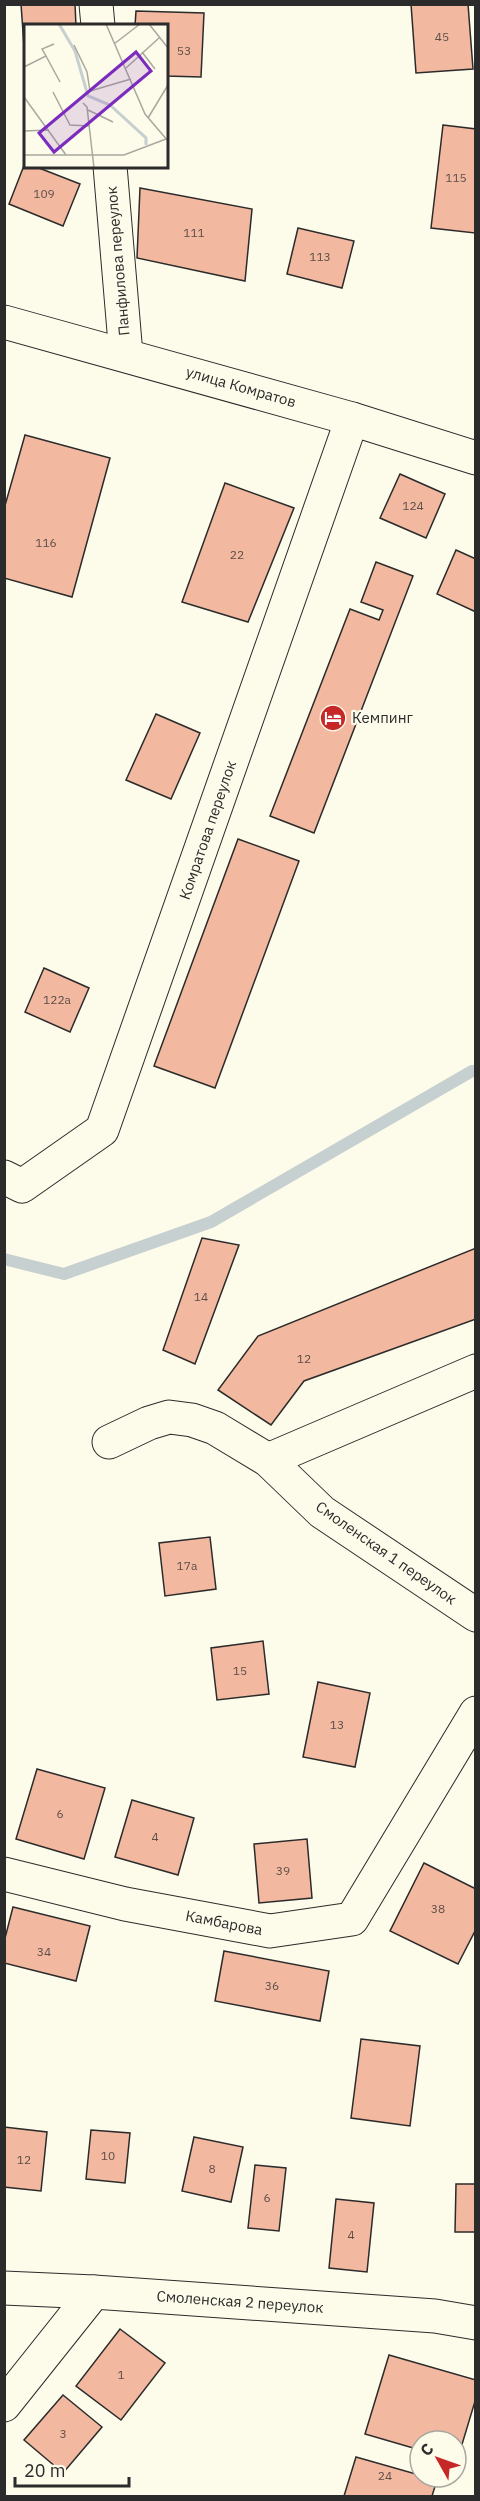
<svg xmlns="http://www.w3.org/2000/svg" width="480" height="2501" viewBox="0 0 480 2501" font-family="'IBM Plex Sans',sans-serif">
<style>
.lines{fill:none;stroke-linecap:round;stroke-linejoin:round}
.stream{stroke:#c7d0d0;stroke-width:12}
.building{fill:#f2b8a0;stroke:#2b2b2b;stroke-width:1.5}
.minor-casing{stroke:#2b2b2b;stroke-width:35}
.minor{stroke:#fdfbea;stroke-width:33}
.labels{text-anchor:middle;stroke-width:4.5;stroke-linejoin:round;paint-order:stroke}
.number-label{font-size:12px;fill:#5d4e48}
.street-label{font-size:15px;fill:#2b2b2b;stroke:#fdfbea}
.poi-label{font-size:15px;fill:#2b2b2b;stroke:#fdfbea;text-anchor:start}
.inset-river{fill:none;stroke:#c7d0d0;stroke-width:3}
.inset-road{fill:none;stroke:#a9a89e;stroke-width:1.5}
.view{fill:#7b2cbf;fill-opacity:0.15;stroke:#7b2cbf;stroke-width:3}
.inset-edge{fill:none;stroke:#2b2b2b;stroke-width:3}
</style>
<rect width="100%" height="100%" fill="#fdfbea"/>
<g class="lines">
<polyline class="stream" points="4,1259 64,1274 211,1222 472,1071 476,1071"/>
</g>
<g class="building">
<polygon points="21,4 75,4 76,26 26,26 24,46"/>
<polygon points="411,4 468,4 473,69 416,73"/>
<polygon points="136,11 204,13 201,77 166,76 166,26 135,26"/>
<polygon points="443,125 476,129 475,233 431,228"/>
<polygon points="25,163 26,166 34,166 80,184 63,226 9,204"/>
<polygon points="140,188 252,209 245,281 137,258"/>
<polygon points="298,228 354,241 342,288 287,274"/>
<polygon points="25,435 110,458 72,597 4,578 4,509"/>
<polygon points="400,474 445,494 426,538 380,518"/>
<polygon points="225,483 294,508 248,622 182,602"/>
<polygon points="456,550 476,559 476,612 437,594"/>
<polygon points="376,562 413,576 314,833 270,816 350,609 379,620 383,610 361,602"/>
<polygon points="156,714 200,733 171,799 126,780"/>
<polygon points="238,839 299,861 215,1088 154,1066"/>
<polygon points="44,968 89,988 70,1032 25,1012"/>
<polygon points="202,1238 239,1245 195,1364 163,1350"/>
<polygon points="476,1248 476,1319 304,1381 271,1425 218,1390 258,1336"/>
<polygon points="210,1537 216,1589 165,1596 159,1543"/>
<polygon points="263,1641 269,1694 217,1700 211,1648"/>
<polygon points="318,1682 370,1693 355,1767 303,1757"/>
<polygon points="37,1769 105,1788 84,1859 16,1839"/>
<polygon points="132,1800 194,1818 178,1875 115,1857"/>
<polygon points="307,1839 312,1898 259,1903 254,1844"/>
<polygon points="424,1863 476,1889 476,1929 458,1964 390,1931"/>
<polygon points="13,1907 90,1926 76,1981 4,1963 4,1942"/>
<polygon points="224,1951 329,1971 320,2021 215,2001"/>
<polygon points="361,2039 420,2046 410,2126 351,2118"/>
<polygon points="4,2127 47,2132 41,2191 4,2187"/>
<polygon points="91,2130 130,2133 125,2183 86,2179"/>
<polygon points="194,2137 243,2147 231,2202 182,2191"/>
<polygon points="255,2165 286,2168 279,2231 248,2228"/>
<polygon points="456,2184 476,2184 476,2232 455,2232"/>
<polygon points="336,2199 374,2203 367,2272 329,2268"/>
<polygon points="120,2329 165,2363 121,2420 76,2386"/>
<polygon points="389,2355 476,2380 476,2398 457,2461 456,2441 420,2441 420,2450 365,2434"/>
<polygon points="63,2395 102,2427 63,2473 24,2440"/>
<polygon points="356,2457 437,2480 432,2496 344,2496"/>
</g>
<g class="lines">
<g class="minor-casing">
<g id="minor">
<polyline points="96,4 98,26"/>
<polyline points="110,166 126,355"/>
<polyline points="4,322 352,419 476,458"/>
<polyline points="4,1177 22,1186 102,1130 352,419"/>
<polyline points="109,1442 149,1423 169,1417 192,1420 215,1428 268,1460 322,1512 476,1615"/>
<polyline points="268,1460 476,1371"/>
<polyline points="4,1874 125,1904 270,1931 352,1919 476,1713"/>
<polyline points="4,2288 94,2292 435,2316 476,2323"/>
<polyline points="4,2405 94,2292"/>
</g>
</g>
<use href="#minor" class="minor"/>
</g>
<defs>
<g id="hotel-disc" transform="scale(1.35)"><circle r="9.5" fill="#c62828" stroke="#fdfbea"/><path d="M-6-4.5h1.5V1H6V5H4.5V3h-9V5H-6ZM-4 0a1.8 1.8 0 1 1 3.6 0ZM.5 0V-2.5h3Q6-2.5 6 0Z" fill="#fff"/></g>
</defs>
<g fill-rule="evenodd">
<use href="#hotel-disc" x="333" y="718"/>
</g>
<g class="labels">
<g class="number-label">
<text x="442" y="41">45</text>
<text x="184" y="55">53</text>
<text x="456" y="182">115</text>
<text x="44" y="198">109</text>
<text x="194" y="237">111</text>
<text x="320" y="261">113</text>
<text x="413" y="510">124</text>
<text x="46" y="547">116</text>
<text x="237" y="559">22</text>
<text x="57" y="1004">122а</text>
<text x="201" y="1301">14</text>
<text x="304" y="1363">12</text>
<text x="187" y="1570">17а</text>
<text x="240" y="1675">15</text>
<text x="337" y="1729">13</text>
<text x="60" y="1818">6</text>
<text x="155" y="1841">4</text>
<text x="283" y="1875">39</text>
<text x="438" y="1913">38</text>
<text x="44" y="1956">34</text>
<text x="272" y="1990">36</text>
<text x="108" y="2160">10</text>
<text x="24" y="2164">12</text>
<text x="212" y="2173">8</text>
<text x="267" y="2202">6</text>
<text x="351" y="2239">4</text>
<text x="121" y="2379">1</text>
<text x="63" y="2438">3</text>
<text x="385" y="2480">24</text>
</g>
<g class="street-label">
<text transform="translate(118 261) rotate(-95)" y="5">Панфилова переулок</text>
<text transform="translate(241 387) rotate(16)" y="5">улица Комратов</text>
<text transform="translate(208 830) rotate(-71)" y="5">Комратова переулок</text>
<text transform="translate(386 1553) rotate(35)" y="5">Смоленская 1 переулок</text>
<text transform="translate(224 1923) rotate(11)" y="5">Камбарова</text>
<text transform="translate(240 2302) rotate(4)" y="5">Смоленская 2 переулок</text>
</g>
<g class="poi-label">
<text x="352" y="723">Кемпинг</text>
</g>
</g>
<g transform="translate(24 24)">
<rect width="144" height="144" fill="#fdfbea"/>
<path class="inset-river" d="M35 0 51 27 64 72 86 81 122 114V121"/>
<path class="inset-road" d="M82 0 121 90 144 117M125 0 144 24M90 20 116 0M50 21 63 48 66 67 107 55M118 28 131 45M22 32 36 58M0 43 22 32 18 25 30 20M102 44 135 14M29 68 46 101 65 102M0 73 42 131M59 79 63 83 70 144M64 86 89 98M124 94 144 61M0 107 25 106M0 131H100L142 115"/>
<path class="view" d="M112 28 127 47 30 128 15 109Z"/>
<rect width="144" height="144" class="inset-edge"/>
</g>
<rect width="480" height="2501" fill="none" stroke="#2b2b2b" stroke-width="12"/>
<g transform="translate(438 2459) rotate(310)"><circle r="28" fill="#fdfbea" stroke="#a9a89e" stroke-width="1.5"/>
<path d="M0-4.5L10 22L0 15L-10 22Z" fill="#c62828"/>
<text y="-9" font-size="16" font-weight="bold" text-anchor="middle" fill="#2b2b2b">С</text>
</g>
<path d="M15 2477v9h114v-9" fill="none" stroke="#2b2b2b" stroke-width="3"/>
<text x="24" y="2477" font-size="18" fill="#2b2b2b" stroke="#fdfbea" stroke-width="4.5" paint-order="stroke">20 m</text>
</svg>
